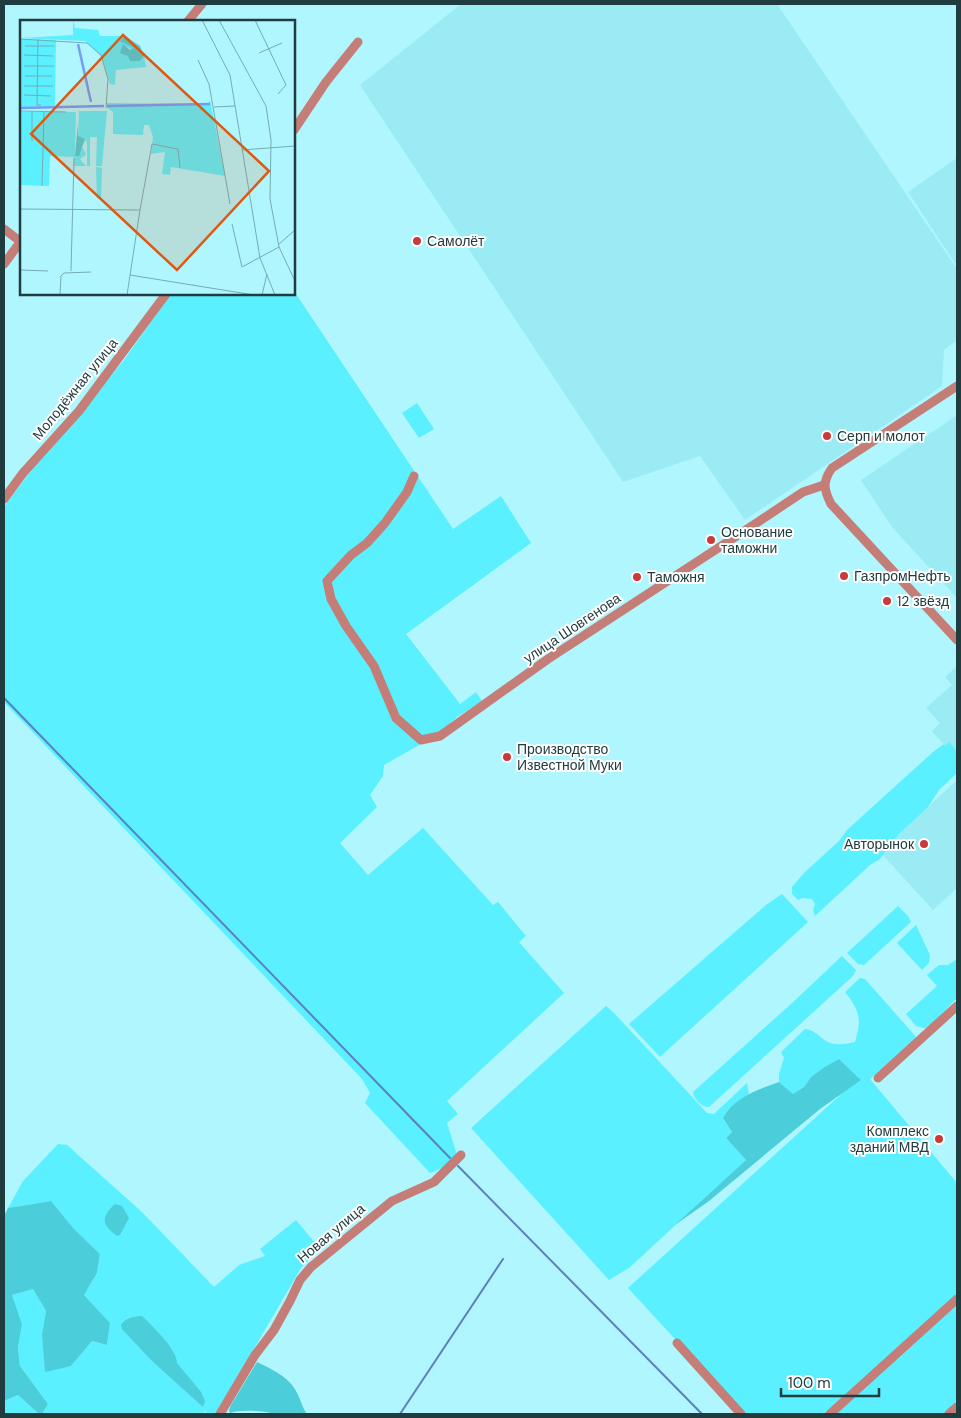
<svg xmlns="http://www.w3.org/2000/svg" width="961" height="1418" viewBox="0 0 961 1418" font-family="'DM Sans',sans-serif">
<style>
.built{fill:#9bebf4}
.green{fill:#5af0ff}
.forest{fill:#4bcdda}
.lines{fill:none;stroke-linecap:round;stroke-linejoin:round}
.stream{stroke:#5b7fc0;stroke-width:2}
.minor{stroke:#c57d77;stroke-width:9}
.poi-dot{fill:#c93a3b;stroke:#fff;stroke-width:2}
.labels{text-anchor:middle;stroke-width:4;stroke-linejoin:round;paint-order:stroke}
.poi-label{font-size:14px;fill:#203c3f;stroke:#fff;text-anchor:start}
.street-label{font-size:14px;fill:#203c3f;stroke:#fff}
.inset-river{fill:none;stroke:#749cf7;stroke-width:2.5}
.inset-road{fill:none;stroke:#76acb2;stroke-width:1}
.view{fill:#de580f;fill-opacity:0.15;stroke:#de580f;stroke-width:2.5}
.inset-edge{fill:none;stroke:#203c3f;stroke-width:2.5}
</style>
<rect width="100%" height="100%" fill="#b0f6fe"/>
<g class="built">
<polygon points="461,4 777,4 957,269 957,340 944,350 942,386 745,520 700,456 623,482 360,85"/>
<polygon points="957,158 957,266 908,192"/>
<polygon points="956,416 957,418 957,598 892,527 861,480"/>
<polygon points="957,666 957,751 949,743 945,746 932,731 940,723 926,708 952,685 945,677"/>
<polygon points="957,780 957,888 933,910 882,854 899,834"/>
</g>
<g class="green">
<polygon points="294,291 453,529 501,496 531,543 406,634 460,704 476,692 482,701 457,717 435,736 384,765 383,776 370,795 377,807 340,843 368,875 423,828 493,905 498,902 526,936 519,942 564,993 447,1101 458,1114 447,1123 457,1155 445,1167 430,1173 365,1103 370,1093 362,1079 4,702 4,507 33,468 124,360 171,294 294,294"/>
<polygon points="417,403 434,429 419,438 402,413"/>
<polygon points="949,742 957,751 957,773 939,790 928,807 899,834 880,859 870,865 815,916 813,910 815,904 812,899 802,898 798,900 792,894 792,887 804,873 839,841 847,830 933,752 944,744 945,746"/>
<polygon points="782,894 808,922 660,1057 629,1024 766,905"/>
<polygon points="898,906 908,916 911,922 864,965 858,964 847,953"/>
<polygon points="916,925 930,955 929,963 922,970 897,943"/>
<path d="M842 956 856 970 853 976 709 1107C701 1107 694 1099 693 1092L791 1004Z"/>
<polygon points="957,959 957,998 927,1029 916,1026 906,1014 937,986 927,975 939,965 948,965"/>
<path d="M860 978 865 979 917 1038 870 1079 957 1183V1414H744L628 1288 859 1078 839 1059 811 1077 804 1087 793 1094 779 1082V1074L784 1058 781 1052 805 1029C815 1030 818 1036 826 1041 835 1046 846 1044 855 1042 862 1019 860 1011 845 992Z"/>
<polygon points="606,1006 614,1013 707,1113 714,1114 747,1083 749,1094 727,1111 723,1118 732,1132 726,1138 746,1160 629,1268 609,1280 471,1128"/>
<polygon points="58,1144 67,1145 142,1212 214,1287 239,1265 265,1256 260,1249 296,1220 320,1249 301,1268 216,1414 207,1414 204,1409 205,1414 42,1414 48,1404 20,1366 18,1348 22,1324 12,1295 33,1289 46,1311 42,1334 71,1366 92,1341 107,1345 110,1323 84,1295 97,1273 100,1254 74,1229 51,1201 8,1208 23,1181"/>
<polygon points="18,1395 39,1414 5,1414 4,1401"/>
</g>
<g class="forest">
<path d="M839 1059 861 1080 820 1109 709 1201 675 1225 746 1160 726 1138 732 1132 723 1118C733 1098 759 1089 779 1082L793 1094 804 1087 811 1077 825 1067Z"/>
<polygon points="51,1201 74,1229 100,1254 97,1273 84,1295 110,1323 107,1345 92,1341 71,1366 45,1372 42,1334 46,1311 33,1289 12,1295 22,1324 18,1348 20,1366 48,1404 42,1414 39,1414 18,1395 4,1401 4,1216 8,1208"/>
<path d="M115 1204 122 1206 129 1218 120 1235 117 1236C101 1224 101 1217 115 1204Z"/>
<path d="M142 1316C152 1326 177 1349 177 1363L201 1392 205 1401 203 1407 151 1360 122 1329 121 1325C127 1317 132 1317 142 1316Z"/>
<path d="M257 1362C271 1369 290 1377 297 1393 301 1400 302 1407 307 1414H273C266 1410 238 1410 230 1413L229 1410 231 1405Z"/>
</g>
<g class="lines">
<g class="stream">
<polyline points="4,698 450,1158"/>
<polyline points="458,1166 702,1414"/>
<polyline points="400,1414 503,1259"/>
</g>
<g class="minor">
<polyline points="188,21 202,4"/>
<polyline points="294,130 326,82 358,42"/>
<polyline points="4,229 21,242"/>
<polyline points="4,264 21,241"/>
<path d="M957 386 832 468C822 482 824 490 831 504L957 640"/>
<polyline points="414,476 407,492 385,523 367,543 351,555 327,581 331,599 346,626 374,666 396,718 421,740 440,736 548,659 758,522 803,492 824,485"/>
<polyline points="4,499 23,473 79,411 166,294"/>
<polyline points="878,1078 957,1006"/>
<polyline points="677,1343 741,1414"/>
<polyline points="220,1414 255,1355 274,1330 290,1301 300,1280 311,1267 392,1201 434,1182 461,1155"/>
<polyline points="830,1414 957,1299"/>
<polyline points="949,1414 957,1407"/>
</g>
</g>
<g class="poi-dot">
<circle cx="417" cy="241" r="5"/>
<circle cx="827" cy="436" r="5"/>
<circle cx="711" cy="540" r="5"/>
<circle cx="844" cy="576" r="5"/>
<circle cx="637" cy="577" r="5"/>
<circle cx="887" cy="601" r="5"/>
<circle cx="507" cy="757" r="5"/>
<circle cx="924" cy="844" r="5"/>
<circle cx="939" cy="1139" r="5"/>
</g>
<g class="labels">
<g class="poi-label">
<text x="427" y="246">Самолёт</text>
<text x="837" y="441">Серп и молот</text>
<text x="721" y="537">Основание<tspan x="721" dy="16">таможни</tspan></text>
<text x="854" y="581">ГазпромНефть</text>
<text x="647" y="582">Таможня</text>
<text x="897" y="606">12 звёзд</text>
<text x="517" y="754">Производство<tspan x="517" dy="16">Известной Муки</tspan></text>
<text x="914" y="849" text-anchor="end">Авторынок</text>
<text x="929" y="1136" text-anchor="end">Комплекс<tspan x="929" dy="16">зданий МВД</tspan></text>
</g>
<g class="street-label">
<text transform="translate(75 389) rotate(-51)" y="5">Молодёжная улица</text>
<text transform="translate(572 628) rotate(-34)" y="5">улица Шовгенова</text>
<text transform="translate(331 1233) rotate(-40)" y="5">Новая улица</text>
</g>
</g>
<g transform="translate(20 20)">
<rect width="275" height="275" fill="#b0f6fe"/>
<path d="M53 0 55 8 78 10 80 16H105L104 19 114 28 113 31 107 27 110 41H120L124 36 126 47 96 50 95 65 90 64 82 37 65 21 0 18 53 15ZM0 19 36 20 35 86 0 87ZM190 80 205 156 151 147 150 155 142 154 145 132 131 134 133 117 129 105H124L123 115 93 114V92L86 87 87 83 188 84ZM59 91H87L82 146H76L77 117H70V146H67V117L66 124 65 120 58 117ZM0 92H56L55 136 60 128H63L66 135 60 139 66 146H54V137L30 136 29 166 0 165ZM76 147 82 148 81 178H77Z" fill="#5af0ff"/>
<path d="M105 16 120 26 124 36 120 41H110L108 36 100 33 103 24 110 30 114 28 100 21ZM58 103V116L65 119 59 136H55Z" fill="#4bcdda"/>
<path class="inset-river" d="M58 24 71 82M87 86 190 84M0 88 84 86"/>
<path class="inset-road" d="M182 0 210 55 240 238 255 275M199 0 246 86 251 120 250 179 259 227 275 261M235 0 266 65 258 74M0 19 67 23 81 35 88 59 86 88M18 19 17 85H21M5 26H34M239 33 262 23M4 35 33 36M178 40 189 64 210 184M4 46H34M5 56H32M4 66H33M4 75 31 76M194 87 215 86M0 91 46 92M12 121V91M222 130 275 126M22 166 24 92M0 189 120 190 107 275M120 190 132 124 158 129 160 148M212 204 222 247 259 227M259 224 275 210M0 250 28 251M51 251 54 138M110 255 234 275M40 275 41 256 44 253 71 252M242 275 247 254"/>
<path class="view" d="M103 15 249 151 157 250 11 114Z"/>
<rect width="275" height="275" class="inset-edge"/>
</g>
<rect width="961" height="1418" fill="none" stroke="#203c3f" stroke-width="10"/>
<path d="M781 1388v8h98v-8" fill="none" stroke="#203c3f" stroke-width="2.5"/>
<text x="788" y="1388" font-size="15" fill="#203c3f" stroke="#ffffff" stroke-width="4" paint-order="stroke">100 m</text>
</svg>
